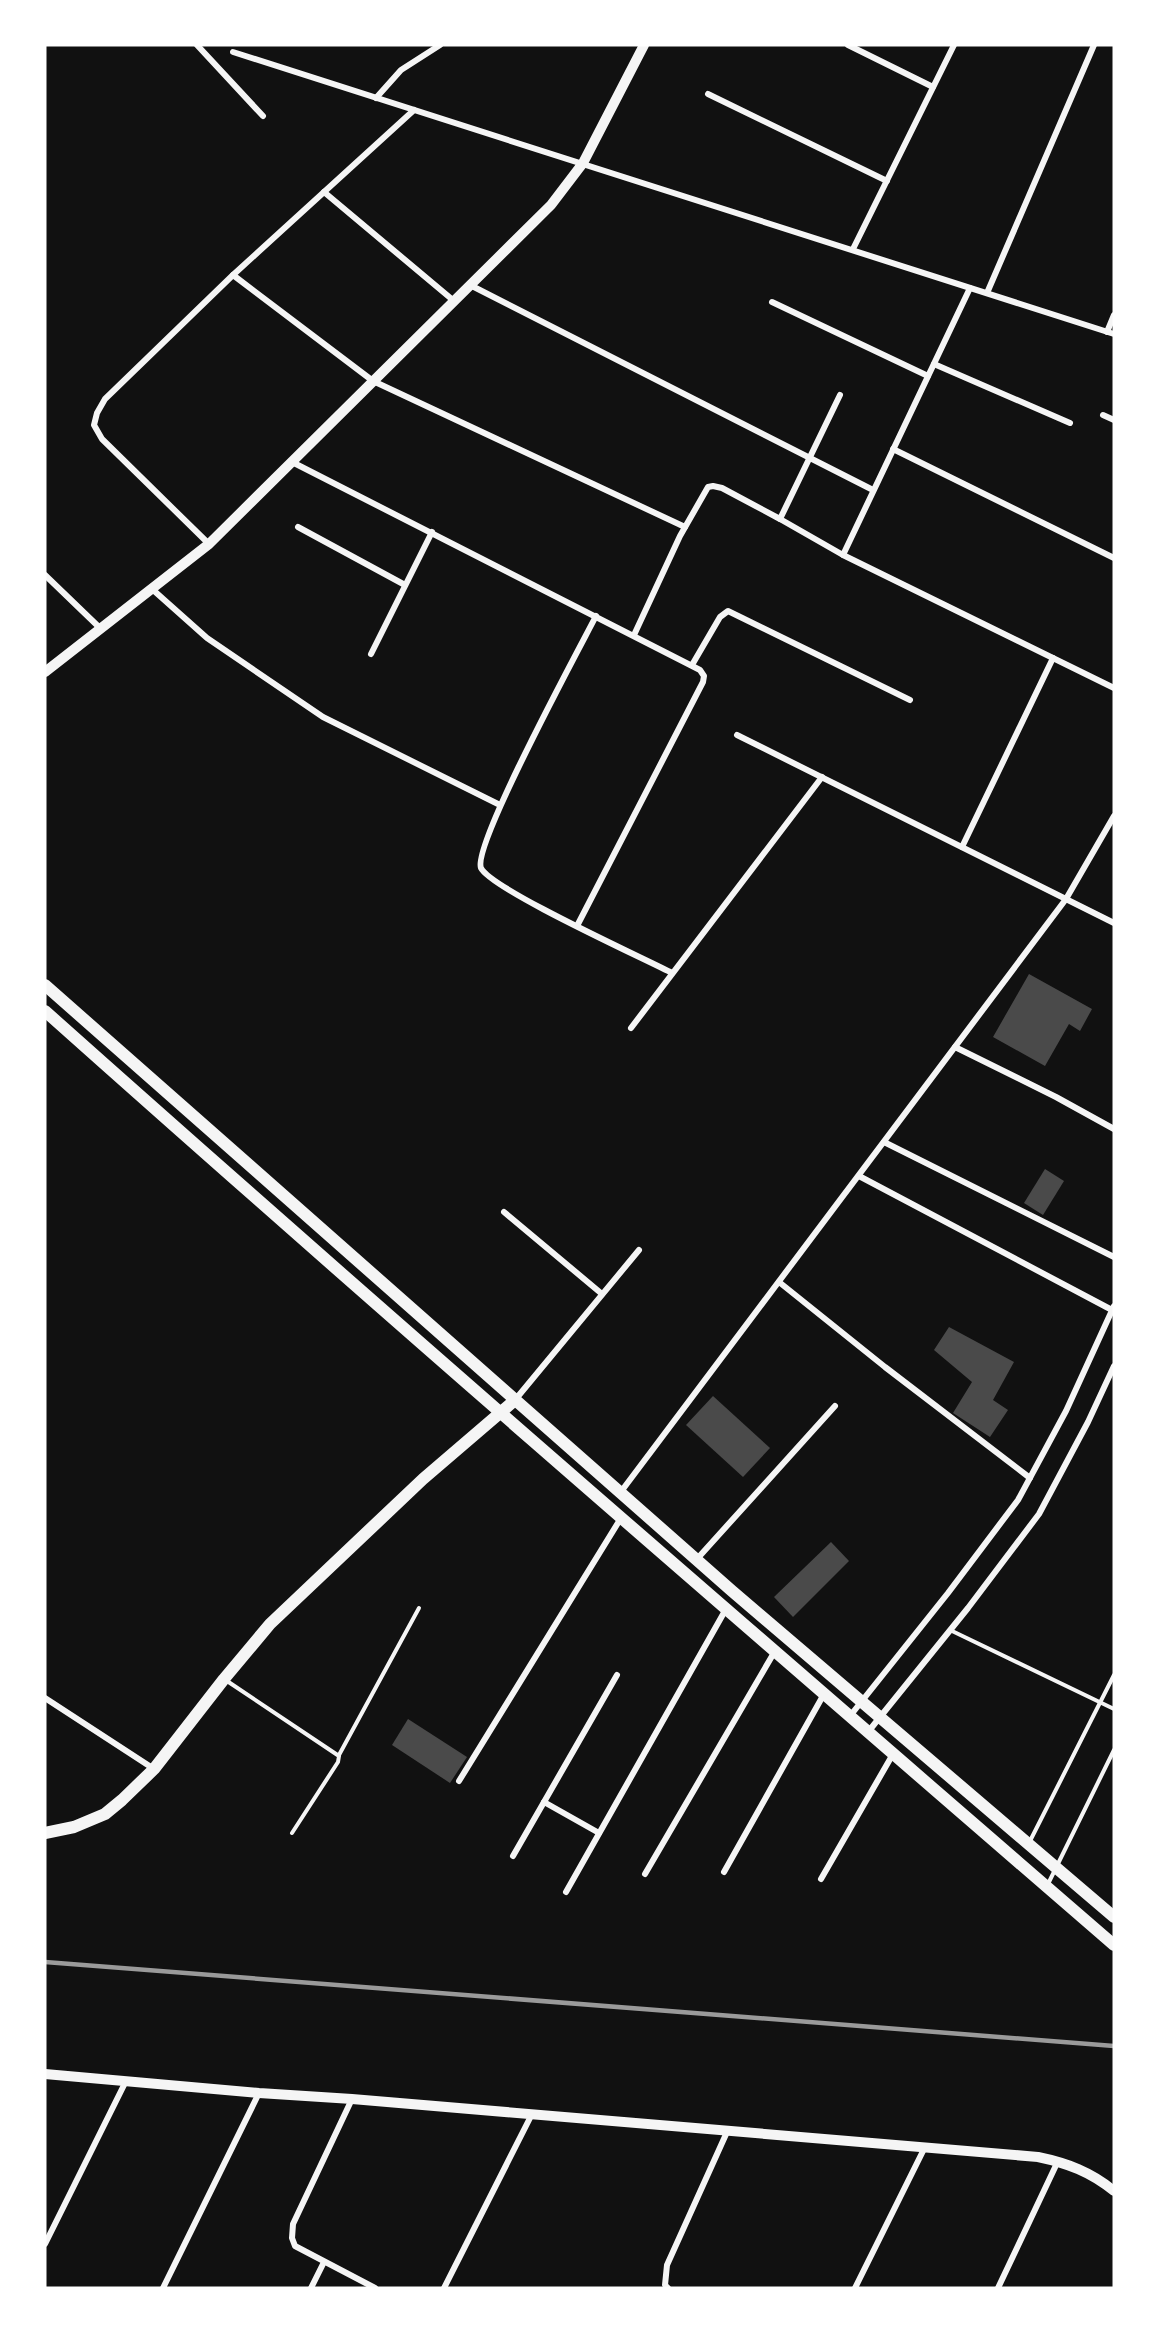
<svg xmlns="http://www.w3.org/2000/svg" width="1159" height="2333" viewBox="0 0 1159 2333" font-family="'Noto Sans',sans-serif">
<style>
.building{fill:#4a4a4a}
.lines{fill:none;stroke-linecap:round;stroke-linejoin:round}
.service{stroke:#f5f5f5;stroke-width:4}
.minor{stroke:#f5f5f5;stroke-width:6}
.tertiary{stroke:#f5f5f5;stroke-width:10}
.secondary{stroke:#f5f5f5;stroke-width:12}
.rail{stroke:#9a9a9a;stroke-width:4.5}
</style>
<rect width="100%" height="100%" fill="#111"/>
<g class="building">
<polygon points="1029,974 1092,1009 1080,1031 1069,1024 1045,1066 993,1037"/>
<polygon points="1045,1169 1064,1181 1043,1215 1024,1203"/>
<polygon points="949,1327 1014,1362 993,1400 1008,1410 990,1437 953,1413 972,1382 934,1350"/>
<polygon points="713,1396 770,1448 743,1477 686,1425"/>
<polygon points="831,1542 849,1561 793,1617 774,1597"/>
<polygon points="408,1719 467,1757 450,1783 392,1745"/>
</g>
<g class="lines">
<g class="service">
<polyline points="950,1630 1114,1709"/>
<polyline points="227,1681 339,1756 338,1762 292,1833"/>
<polyline points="339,1755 419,1608"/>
<polyline points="1030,1841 1114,1675"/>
<polyline points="1048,1884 1114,1750"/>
</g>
<g class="minor">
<polyline points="197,45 263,116"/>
<polyline points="848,45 933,87"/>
<polyline points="233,52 1114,334"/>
<polyline points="708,94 887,181"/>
<polyline points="376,98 401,70 440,45"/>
<polyline points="324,192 454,301"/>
<polyline points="853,249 954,45"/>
<polyline points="233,275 373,381 685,527"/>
<polyline points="470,285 873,490"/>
<polyline points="987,293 1094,45"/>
<polyline points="772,302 928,376"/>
<polyline points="1107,332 1114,315"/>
<polyline points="934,364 1070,423"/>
<polyline points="840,395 780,519 843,555 1114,688"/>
<polyline points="1103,415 1114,420"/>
<polyline points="893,449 1114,558"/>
<polyline points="292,462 700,670 704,676 703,682 577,926"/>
<polyline points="298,527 405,585"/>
<polyline points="209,544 102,439 94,425 97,413 105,399 233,275 414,110"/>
<polyline points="843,555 970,288"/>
<polyline points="45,575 101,629"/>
<polyline points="152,589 207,638 323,717 500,805"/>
<path d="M596 616C579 649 472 846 481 868 491 889 643 958 672 973"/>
<polyline points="634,635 680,536 708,487 713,486 722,488 780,519"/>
<polyline points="371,654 432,532"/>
<polyline points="692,665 720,617 728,611 910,700"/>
<polyline points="737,735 1114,923"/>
<polyline points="962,847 1053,658"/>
<polyline points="631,1028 822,777"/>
<polyline points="955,1047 1056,1097 1114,1129"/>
<polyline points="884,1142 1114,1257"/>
<polyline points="859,1176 1112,1310"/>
<polyline points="504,1212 602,1294"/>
<polyline points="779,1282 885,1367 1030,1478"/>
<polyline points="515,1400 639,1250"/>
<polyline points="620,1493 1066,899 1114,816"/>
<polyline points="697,1559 835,1406"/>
<polyline points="45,1698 154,1769"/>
<polyline points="850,1716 948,1593 1018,1500 1066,1411 1114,1306"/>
<polyline points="868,1732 968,1608 1039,1514 1088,1422 1114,1366"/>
<polyline points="459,1781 621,1518"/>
<polyline points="544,1802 599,1833"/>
<polyline points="513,1856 617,1675"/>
<polyline points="724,1872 824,1694"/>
<polyline points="645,1874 775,1651"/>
<polyline points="821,1879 893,1754"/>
<polyline points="566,1892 726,1609"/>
<polyline points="352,2099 293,2224 292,2238 295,2246 375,2288"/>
<polyline points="45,2244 126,2081"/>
<polyline points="163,2288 259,2093"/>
<polyline points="311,2288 324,2262"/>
<polyline points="444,2288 532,2114"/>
<polyline points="668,2288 665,2285 667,2265 727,2132"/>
<polyline points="855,2288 925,2147"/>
<polyline points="998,2288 1058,2161"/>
</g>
<g class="tertiary">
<polyline points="45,672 209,544 551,205 583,163 644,45"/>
<path d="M45 2074 259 2093 352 2099 1038 2157C1067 2163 1091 2172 1114 2191"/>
</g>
<g class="secondary">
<polyline points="45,985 732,1591 1114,1917"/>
<path d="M45 1011C398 1326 756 1635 1114 1945"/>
<polyline points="45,1833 74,1827 105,1814 122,1800 154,1769 224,1679 270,1624 423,1479 515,1400"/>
</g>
<polyline class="rail" points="45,1962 1114,2046"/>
</g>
<rect width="1159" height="2333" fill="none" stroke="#ffffff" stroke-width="93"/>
</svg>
